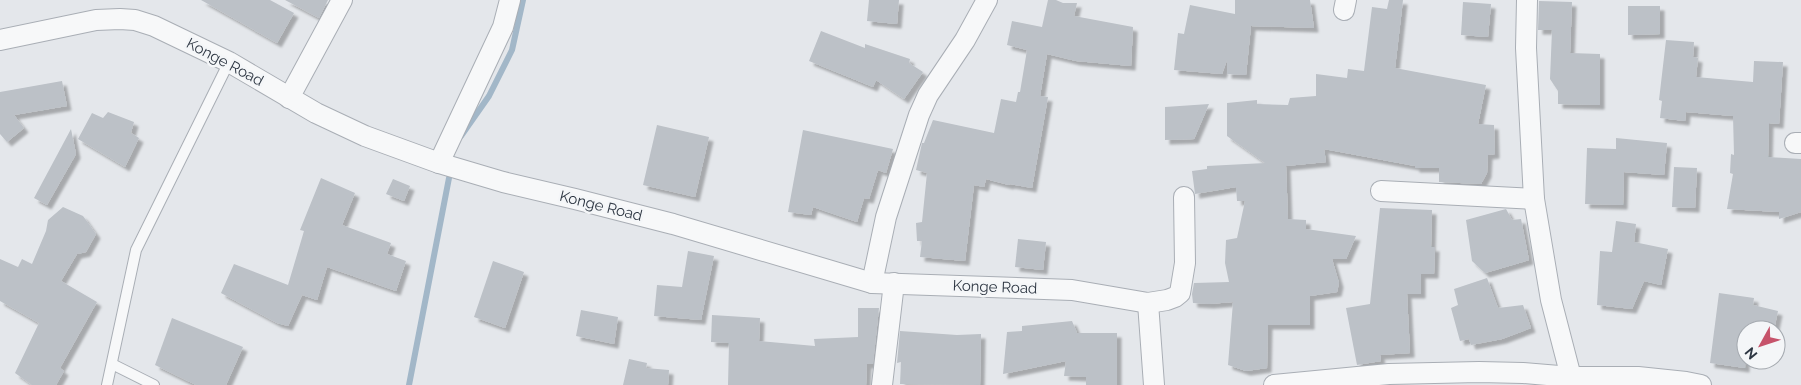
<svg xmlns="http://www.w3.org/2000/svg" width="1801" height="385" viewBox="0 0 1801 385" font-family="Raleway,sans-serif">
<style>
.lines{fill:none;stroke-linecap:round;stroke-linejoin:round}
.stream{stroke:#a2b7c8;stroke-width:6}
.building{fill:#bcc1c7;filter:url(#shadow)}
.lane-casing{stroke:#a9aeb5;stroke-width:12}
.street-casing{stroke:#a9aeb5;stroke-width:22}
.lane{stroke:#f7f8f9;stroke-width:10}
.street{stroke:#f7f8f9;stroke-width:20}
.labels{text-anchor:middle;stroke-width:5;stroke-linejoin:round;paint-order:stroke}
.street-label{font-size:15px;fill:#2d3642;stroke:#f4f6f8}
</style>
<defs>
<filter id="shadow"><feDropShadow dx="4.5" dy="4.5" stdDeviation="1" flood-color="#0004"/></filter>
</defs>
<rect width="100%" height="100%" fill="#e4e7eb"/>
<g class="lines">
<g class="stream">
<polyline points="461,136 489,96 512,50 523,0"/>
<polyline points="409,385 449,178"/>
</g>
</g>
<g class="building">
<polygon points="201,0 270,0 294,13 277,43"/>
<polygon points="285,0 328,0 319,18"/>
<polygon points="869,0 899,0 897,24 867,21"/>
<polygon points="1048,0 1056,0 1063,3 1077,3 1074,16 1133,27 1131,66 1076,61 1047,54 1040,96 1048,97 1032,188 1010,184 1009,185 986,179 984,187 974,185 965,261 920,257 922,241 917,241 916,223 922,222 927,173 916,170 922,143 924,143 933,120 994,133 1001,99 1016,102 1018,92 1020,92 1027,50 1007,45 1012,21 1042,27"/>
<polygon points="1235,0 1310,0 1314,28 1251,26 1246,75 1227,74 1227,60 1222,74 1174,70 1178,33 1184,34 1190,5 1235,14"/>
<polygon points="1389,0 1403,0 1395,68 1486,85 1478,124 1494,125 1495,154 1488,155 1487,173 1481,184 1439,182 1439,168 1415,168 1415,166 1324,149 1326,162 1286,166 1288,219 1306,220 1306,229 1356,236 1346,259 1332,259 1339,283 1337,292 1310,296 1310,325 1268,325 1267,368 1246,371 1228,365 1233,302 1209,304 1193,303 1192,294 1194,283 1229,282 1225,263 1226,240 1237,238 1245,201 1237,201 1236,187 1195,194 1192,171 1207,169 1207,166 1265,163 1227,136 1227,103 1257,100 1257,104 1288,105 1290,98 1316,96 1316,74 1347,78 1348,69 1364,71 1372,7 1387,9"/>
<polygon points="1539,1 1572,2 1570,53 1600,54 1600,105 1558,104 1558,91 1550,79 1552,30 1538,30"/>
<polygon points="1463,2 1491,4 1488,37 1461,35"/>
<polygon points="1628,6 1660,6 1660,34 1628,35"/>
<polygon points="821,31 865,48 865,44 910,59 909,63 923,72 904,99 876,80 873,87 809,61"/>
<polygon points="1666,40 1694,42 1693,57 1698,58 1696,77 1753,82 1754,61 1783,62 1779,124 1769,123 1768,157 1801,159 1801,212 1779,219 1779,212 1727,209 1733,174 1730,173 1731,154 1734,155 1733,116 1686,112 1685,121 1660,118 1662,101 1659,100"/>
<polygon points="62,81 67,106 14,115 24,128 7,142 0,134 0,92"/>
<polygon points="1209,104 1194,139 1165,140 1165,107"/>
<polygon points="108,112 134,122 131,133 139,138 125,167 78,139 92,113 103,118"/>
<polygon points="657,125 709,137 695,197 643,185"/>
<polygon points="71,129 76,154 47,205 34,198"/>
<polygon points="803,130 893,149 886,173 878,170 869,199 864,198 857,222 813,207 811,215 788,212"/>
<polygon points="1616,138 1667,143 1664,175 1624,172 1623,205 1585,204 1587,148 1616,149"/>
<polygon points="1674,167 1697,168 1695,208 1672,207"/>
<polygon points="321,178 355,193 342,225 391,243 387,254 406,261 396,291 327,267 317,300 302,295 288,326 277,323 221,293 234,264 288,285 304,231 300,230"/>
<polygon points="393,179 410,186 404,201 386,194"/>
<polygon points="63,207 83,216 96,234 86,252 77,254 61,281 97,302 60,368 64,371 56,385 32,385 15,373 39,323 0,301 0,259 18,267 22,259 32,264 46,231 48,220"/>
<polygon points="1380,208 1432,210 1431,247 1435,247 1434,274 1421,274 1421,294 1407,294 1410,353 1380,355 1381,361 1357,365 1346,308 1370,304"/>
<polygon points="1506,209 1512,220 1521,219 1529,260 1485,273 1472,261 1466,220"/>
<polygon points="1616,221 1636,224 1634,242 1668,249 1661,285 1644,281 1632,309 1597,305 1600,251 1612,252"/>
<polygon points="1018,239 1046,242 1043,270 1015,267"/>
<polygon points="688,251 714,256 701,320 654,316 657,285 682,287"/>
<polygon points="493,261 524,272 505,328 474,317"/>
<polygon points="1487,278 1498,308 1523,305 1531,328 1502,339 1471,345 1469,339 1460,341 1451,308 1458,305 1454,289"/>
<polygon points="1719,293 1754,298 1753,305 1778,311 1774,330 1746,330 1745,368 1710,363"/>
<polygon points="858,308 879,308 873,364 867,364 866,385 728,385 729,343 711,342 712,315 760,318 759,341 815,346 814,339 858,337"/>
<polygon points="581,310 618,317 614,344 576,336"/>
<polygon points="172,318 243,347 226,385 196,385 155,365"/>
<polygon points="1072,321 1077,333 1117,333 1117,385 1086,385 1086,377 1064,376 1066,361 1003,374 1007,332 1022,331 1022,326"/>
<polygon points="900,331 957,335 981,334 980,385 900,384 901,362 897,363"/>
<polygon points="629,359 647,363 646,368 669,370 668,385 623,385"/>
</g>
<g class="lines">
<g class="lane-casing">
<g id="lane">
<polyline points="112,364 154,385"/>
<polyline points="107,385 136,250 229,62"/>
</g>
</g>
<g class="street-casing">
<g id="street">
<polyline points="1527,0 1526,48 1534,199 1551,300 1571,377"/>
<polyline points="1344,10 1346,0"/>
<polyline points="0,40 96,20 120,19 135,20 154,26 229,62 316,113 365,136 439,163 503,182 575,199 673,224 872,283 1072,290 1148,303 1167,300 1175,297 1180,293 1185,263 1184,197"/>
<polyline points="289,98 342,0"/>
<polyline points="1795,143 1801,143"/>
<polyline points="439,163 503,27 510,0"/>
<polyline points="1381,191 1534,199"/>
<polyline points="872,283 886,217 919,115 928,95 965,40 987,0"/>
<polyline points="1148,303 1154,385"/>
<polyline points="882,385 894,283"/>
<polyline points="1274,385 1389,374 1479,372 1523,373 1571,377 1638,377 1686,382 1701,385"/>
</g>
</g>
<use href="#lane" class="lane"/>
<use href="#street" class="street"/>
</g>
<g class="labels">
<g class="street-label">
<text transform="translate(225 62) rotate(28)" y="5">Konge Road</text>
<text transform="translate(601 206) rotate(14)" y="5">Konge Road</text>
<text transform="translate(995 287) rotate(2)" y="5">Konge Road</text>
</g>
</g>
<g transform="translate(1761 345) rotate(230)"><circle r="24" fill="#f4f6f8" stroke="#a4a9af"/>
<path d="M0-4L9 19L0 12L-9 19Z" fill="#c6536b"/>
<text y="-8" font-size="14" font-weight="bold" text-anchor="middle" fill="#2d3642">N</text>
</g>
</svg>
